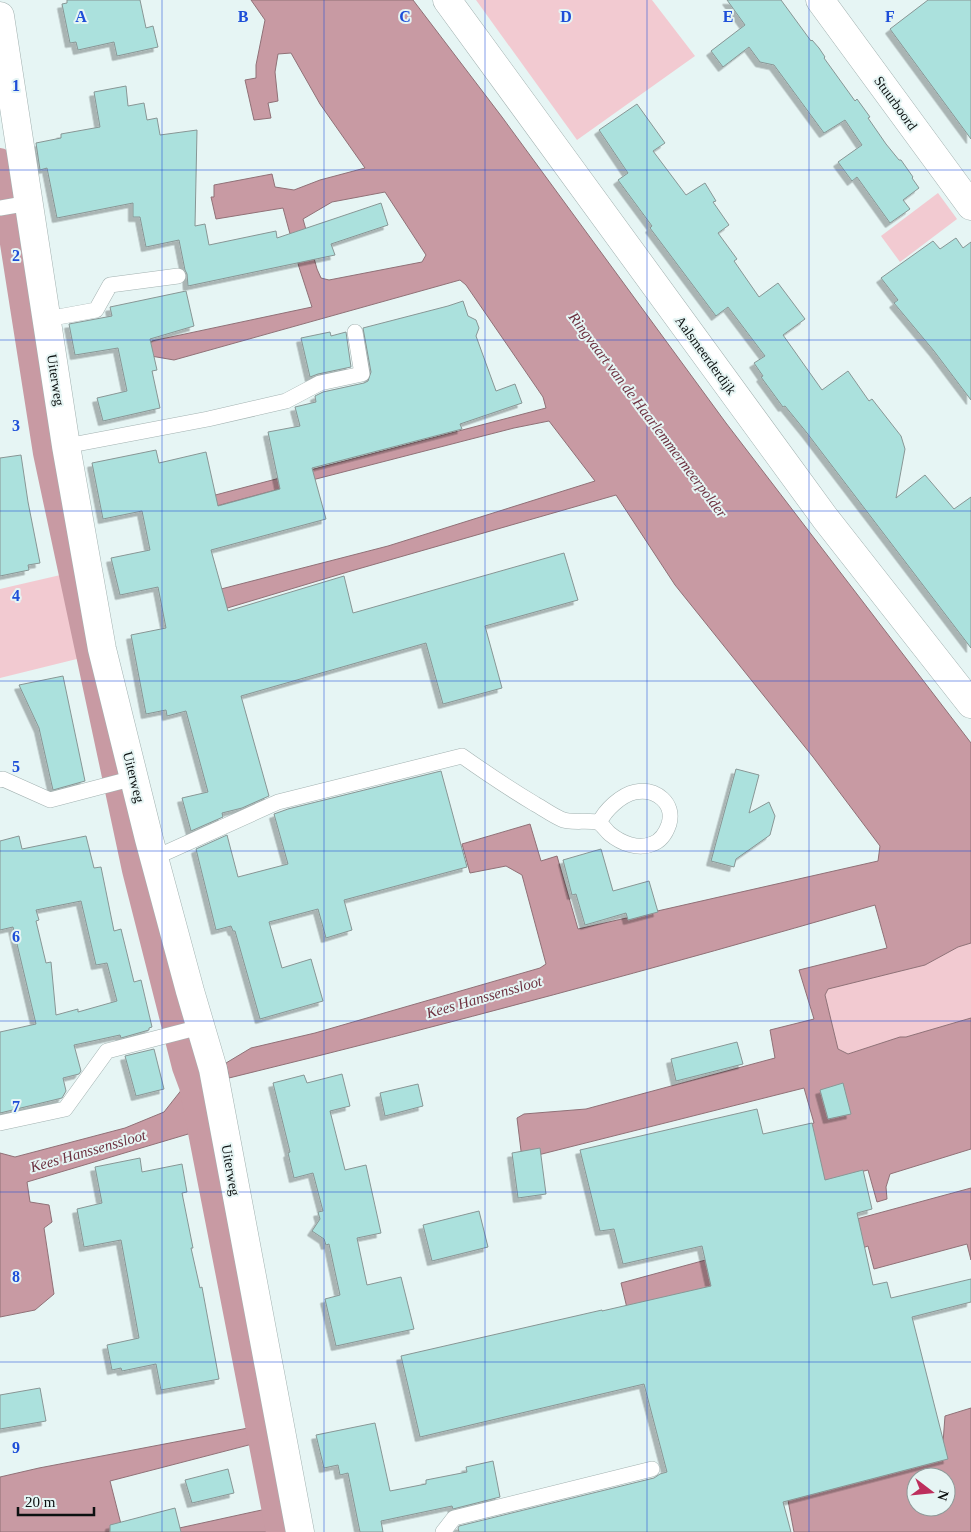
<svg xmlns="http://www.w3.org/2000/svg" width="971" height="1532" viewBox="0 0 971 1532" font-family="'Times New Roman',serif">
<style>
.green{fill:#f2cad1}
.water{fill:#c89aa3;stroke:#907177;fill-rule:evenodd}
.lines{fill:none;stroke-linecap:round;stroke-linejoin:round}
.canal{stroke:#c89aa3;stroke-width:26}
.building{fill:#abe1dd;stroke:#889695;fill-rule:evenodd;filter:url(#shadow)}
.lane-casing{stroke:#a3b2b1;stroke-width:16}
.street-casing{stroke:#a3b2b1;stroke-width:29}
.secondary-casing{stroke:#a3b2b1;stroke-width:29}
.lane{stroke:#fff;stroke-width:15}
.street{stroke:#fff;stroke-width:28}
.secondary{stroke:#fff;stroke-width:28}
.grid{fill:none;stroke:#1d4ed8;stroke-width:1;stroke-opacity:0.55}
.labels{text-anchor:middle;stroke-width:4;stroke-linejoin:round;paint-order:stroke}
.street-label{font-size:14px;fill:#0c1111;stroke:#e6f5f4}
.water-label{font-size:15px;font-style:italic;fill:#6d3140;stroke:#e6f5f4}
.grid-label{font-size:16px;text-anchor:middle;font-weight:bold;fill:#1d4ed8;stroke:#e6f5f4;stroke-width:4;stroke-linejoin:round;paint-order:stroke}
</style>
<defs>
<filter id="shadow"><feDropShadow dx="-4.5" dy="4.5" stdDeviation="0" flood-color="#0004"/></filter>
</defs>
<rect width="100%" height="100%" fill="#e6f5f4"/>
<g class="green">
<polygon points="476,0 652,0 695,56 577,140"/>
<polygon points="938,193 957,219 900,262 881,236"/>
<polygon points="82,570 97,654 0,678 0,589"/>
<polygon points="971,943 971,1018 906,1037 900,1037 848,1054 838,1049 825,995 827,989 925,965 958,947"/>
</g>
<g class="water">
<path d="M251 0H413L502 117 726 423 971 743V943L958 947 925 965 828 989 825 995 838 1049 848 1054 900 1037H906L971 1018V1149L890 1174 886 1187 887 1199 877 1202 868 1170 788 1190 776 1133 814 1123 804 1088 522 1159 517 1118 524 1114 586 1109 775 1058 770 1030 814 1019 799 970 887 948 875 905C661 967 446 1025 229 1078L226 1063 251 1048 315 1033 540 968 546 964 522 875 506 866 470 873 462 844 530 824 541 861 557 856 578 929 878 861 880 846 813 757 675 585 616 495 351 571 194 618 190 597 388 546 595 481 549 421 514 428 316 479 187 514 185 503 546 408 543 397 466 285 460 280 174 360 151 356 149 346 152 341 312 307 299 267 283 208 216 219 211 197H214V185L272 174 275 187 294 190 320 180 365 168 320 104 291 53 278 54 275 72 278 101 268 103 271 118 254 120 245 80 256 78V65L265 20ZM385 192 426 255 422 262 329 280 321 278 317 269 303 219 332 202Z"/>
<path d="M194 1074C205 1088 203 1112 205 1129L27 1182 30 1202 49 1205 52 1222 44 1228 54 1294 35 1310 0 1317V1153L15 1157 125 1128 164 1112Z"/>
<polygon points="971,1188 971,1260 967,1244 874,1269 868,1246 849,1253 627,1308 621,1283"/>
<path d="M971 1408V1532H794L787 1495 942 1456 945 1416ZM916 1477H946V1507H916Z"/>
<polygon points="264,1425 268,1440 110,1481 123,1532 0,1532 0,1477 39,1468"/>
<polygon points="280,1506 286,1532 161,1532"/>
</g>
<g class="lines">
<polyline class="canal" points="0,161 46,453 135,870 185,1067 192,1086 279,1532"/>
</g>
<g class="building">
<polygon points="67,0 140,0 146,28 153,26 158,47 117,56 114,42 78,50 76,42 70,43 62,4 67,3"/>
<polygon points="727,0 781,0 811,41 812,40 819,48 825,57 824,58 855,101 857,99 870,117 868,118 886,144 899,160 901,160 913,177 912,178 919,188 903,200 910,209 890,223 857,177 852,181 838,162 862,145 845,120 824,133 774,65 760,62 749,47 723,67 711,51 745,25"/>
<polygon points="928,0 971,0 971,139 890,29"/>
<polygon points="126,86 128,106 144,103 147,120 157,118 160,135 197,130 195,226 205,224 209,245 276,231 277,238 381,203 388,225 331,244 335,255 188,286 187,274 185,270 179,240 146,247 140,217 133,217 133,203 57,218 47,168 40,170 36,143 61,138 61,134 100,127 94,92"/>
<polygon points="637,104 665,143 653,151 686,195 705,183 716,201 713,202 729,225 718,233 737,259 734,261 759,297 778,283 805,319 783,335 822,390 848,371 869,401 872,399 901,436 905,449 896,498 925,475 954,509 971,497 971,648 807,433 785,406 783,407 761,377 763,376 754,363 765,356 728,307 716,316 650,228 652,226 618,180 628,173 599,130"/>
<polygon points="956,238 963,248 971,242 971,400 934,351 894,303 898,300 881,278 933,241 940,249"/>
<polygon points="186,291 194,326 150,339 157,370 152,371 160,408 103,421 97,398 127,391 118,348 75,355 69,324 112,316 110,307"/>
<polygon points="463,301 468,316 476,320 479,328 476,336 496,391 515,384 522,403 460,424 462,429 312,468 326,519 211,550 228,611 344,576 353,613 564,553 578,600 485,626 502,688 443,704 426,643 241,696 269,796 242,808 222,813 223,817 191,831 182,798 208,792 186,711 167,716 166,710 146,714 131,635 166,628 158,587 120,595 111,558 150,550 142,511 103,519 92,463 156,450 159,463 206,452 218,506 280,489 268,432 300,426 295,407 316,402 315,396 323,392 364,383 368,381 371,372 363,328 448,306"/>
<polygon points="330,332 331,336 346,332 351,367 318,374 310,377 301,338"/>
<polygon points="21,455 28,502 40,563 28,565 29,570 0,576 0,458"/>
<polygon points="63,676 85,781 53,790 39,728 19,685"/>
<polygon points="736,769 759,775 749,813 769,802 775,816 770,835 736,859 734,867 711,861"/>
<polygon points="441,771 467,867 344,900 352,930 326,938 318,909 269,922 282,968 311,959 323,1001 260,1019 235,931 233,931 231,926 216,930 196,849 227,835 238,877 288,864 274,814 288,809"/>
<path d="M19 836 22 849 86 836 94 868 101 867 114 931 121 929 134 982 141 980 152 1027 149 1028V1030L121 1038 120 1035 74 1045 81 1071 79 1074 63 1078 66 1091 62 1098 0 1113V1032L36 1024 13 927 0 930V841ZM81 901 96 965 107 963 117 1001 78 1012V1009L56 1015 51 962 46 963 36 921 39 920 36 910Z"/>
<polygon points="601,849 613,891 649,881 658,912 628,920 626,913 585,925 576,894 572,895 563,860"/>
<polygon points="737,1042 743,1064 676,1081 671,1059"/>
<polygon points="154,1049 164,1089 136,1096 125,1056"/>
<polygon points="342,1074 350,1106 330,1111 345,1170 366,1165 381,1233 357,1238 367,1285 401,1277 414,1329 336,1346 325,1299 340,1295 329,1244 326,1245 324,1239 312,1231 320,1219 318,1212 323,1211 313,1173 294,1178 288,1153 290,1152 273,1083 304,1075 307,1083"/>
<polygon points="843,1083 851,1114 828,1119 820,1090"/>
<polygon points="418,1084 423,1106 385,1116 380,1093"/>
<polygon points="757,1109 763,1134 812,1123 825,1180 863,1170 872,1209 857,1213 873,1285 887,1282 891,1298 971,1279 971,1302 912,1317 948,1459 783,1502 791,1532 459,1532 458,1528 459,1526 654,1478 660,1474 667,1472 644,1384 420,1437 401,1356 602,1310 602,1311 711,1286 702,1246 623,1264 614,1229 600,1231 580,1150"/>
<polygon points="540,1148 546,1194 518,1198 512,1153"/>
<polygon points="140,1158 142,1172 182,1164 187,1192 182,1193 193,1248 191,1248 200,1288 202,1287 219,1379 161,1390 156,1364 122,1371 121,1368 112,1370 107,1345 139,1338 121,1240 84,1247 77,1209 102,1203 95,1167"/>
<polygon points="479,1211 488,1247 432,1261 423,1225"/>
<polygon points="40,1388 46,1421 0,1429 0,1395"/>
<polygon points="375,1423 390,1491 426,1484 426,1480 467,1472 466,1467 493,1461 500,1497 453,1509 452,1506 381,1521 383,1532 360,1532 348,1473 340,1475 338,1465 324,1468 316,1435"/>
<polygon points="228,1469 234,1493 192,1503 185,1480"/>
<polygon points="175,1508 181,1532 110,1532 110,1525"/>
</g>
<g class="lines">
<g class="lane-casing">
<g id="lane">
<polyline points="0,208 29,203"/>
<polyline points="47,319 96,310 110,285 178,276"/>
<polyline points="66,446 208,419 286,401 320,383 362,374 355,332"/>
<polyline points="0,780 3,779 50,800 134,778"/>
<path d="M154 858 278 802 462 756C486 773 510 789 535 804 544 809 552 815 561 819 571 824 590 819 599 823 603 825 606 831 610 834 621 843 638 850 652 844 661 841 666 833 669 824 675 803 656 788 635 792 621 795 605 810 599 823"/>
<polyline points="0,1123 65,1109 107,1051 200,1027"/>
<polyline points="443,1532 454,1518 652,1469"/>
</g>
</g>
<g class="street-casing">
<g id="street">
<polyline points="820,0 971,206"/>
<polyline points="0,16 66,446 102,649 149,839 190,991 213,1069 300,1532"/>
</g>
</g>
<g class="secondary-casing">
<polyline id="secondary" points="447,0 825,518 971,704"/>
</g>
<use href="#lane" class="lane"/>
<use href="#street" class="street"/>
<use href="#secondary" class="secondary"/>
</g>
<path class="grid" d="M162 0V1532M324 0V1532M485 0V1532M647 0V1532M809 0V1532M0 170H971M0 340H971M0 511H971M0 681H971M0 851H971M0 1021H971M0 1192H971M0 1362H971"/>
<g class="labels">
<g class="street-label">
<text transform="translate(896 103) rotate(54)" y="5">Stuurboord</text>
<text transform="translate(706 355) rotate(54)" y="5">Aalsmeerderdijk</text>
<text transform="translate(56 380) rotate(81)" y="5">Uiterweg</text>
<text transform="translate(134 777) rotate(76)" y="5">Uiterweg</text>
<text transform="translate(231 1170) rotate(80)" y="5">Uiterweg</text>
</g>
<g class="water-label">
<text transform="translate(648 415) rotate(53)" y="5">Ringvaart van de Haarlemmermeerpolder</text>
<text transform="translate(484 997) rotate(-16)" y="5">Kees Hanssenssloot</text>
<text transform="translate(88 1151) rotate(-16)" y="5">Kees Hanssenssloot</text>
</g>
</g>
<g class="grid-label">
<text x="81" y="22">A</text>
<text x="243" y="22">B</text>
<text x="405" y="22">C</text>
<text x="566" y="22">D</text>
<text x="728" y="22">E</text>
<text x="890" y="22">F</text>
<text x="16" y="91">1</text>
<text x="16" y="261">2</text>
<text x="16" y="431">3</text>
<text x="16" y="601">4</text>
<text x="16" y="772">5</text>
<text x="16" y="942">6</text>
<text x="16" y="1112">7</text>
<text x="16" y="1282">8</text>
<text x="16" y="1453">9</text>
</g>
<g transform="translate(931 1492) rotate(106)"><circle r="24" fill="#e6f5f4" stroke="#8f9a99"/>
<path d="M0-4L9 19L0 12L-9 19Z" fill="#bd2f5d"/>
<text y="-8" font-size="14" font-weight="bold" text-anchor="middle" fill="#0c1111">N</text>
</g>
<path d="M18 1507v8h76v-8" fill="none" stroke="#0c1111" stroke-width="2.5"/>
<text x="25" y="1507" font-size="15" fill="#0c1111" stroke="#e6f5f4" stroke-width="4" paint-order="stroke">20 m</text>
</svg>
